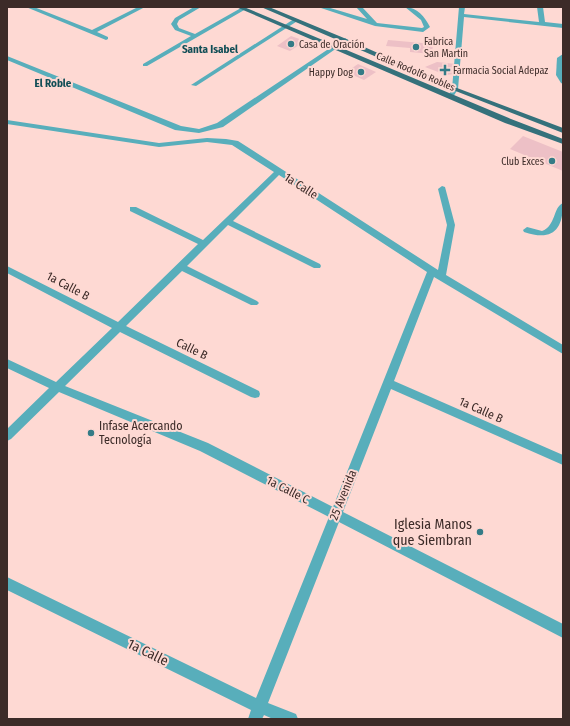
<svg xmlns="http://www.w3.org/2000/svg" width="570" height="726" viewBox="0 0 570 726" font-family="'Fira Sans Condensed',sans-serif">
<style>
.building{fill:#edc0c6}
.lines{fill:none;stroke-linecap:round;stroke-linejoin:round}
.minor{fill:#58aebb;fill-rule:evenodd}
.major{fill:#35717b;fill-rule:evenodd}
.poi-dot{fill:#347b86;stroke:#fed9d3;stroke-width:1.5}
.labels{text-anchor:middle;stroke-width:4;stroke-linejoin:round;paint-order:stroke}
.far-poi-label{font-size:10px;fill:#3c2b28;stroke:#fed9d3;text-anchor:start}
.far-street-label{font-size:10px;fill:#3c2b28;stroke:#fed9d3}
.far-neighbourhood-label{font-size:11px;font-weight:bold;fill:#104d55;stroke:#fed9d3}
.street-label{font-size:12px;fill:#3c2b28;stroke:#fed9d3}
.poi-label{font-size:12px;fill:#3c2b28;stroke:#fed9d3;text-anchor:start}
.near-poi-label{font-size:14px;fill:#3c2b28;stroke:#fed9d3;text-anchor:end}
.near-street-label{font-size:14px;fill:#3c2b28;stroke:#fed9d3}
</style>
<rect width="100%" height="100%" fill="#fed9d3"/>
<g class="building">
<polygon points="291,36 305,41 290,51 277,46"/>
<polygon points="388,40 433,44 432,54 410,52 410,48 386,46"/>
<polygon points="437,62 456,64 454,74 446,75 425,67"/>
<polygon points="358,64 376,72 364,80 346,72"/>
<polygon points="523,136 563,152 563,171 510,149"/>
</g>
<g class="lines">
<g class="minor">
<polygon points="26,7 34,7 92,30 138,7 145,7 97,32 108,37 108,39 106,40"/>
<polygon points="194,7 201,7 179,20 177,24 179,28 195,34 241,8 246,9 147,66 143,66 143,64 191,36 175,30 171,24 175,18"/>
<path d="M318 7H327L367 19 356 7H362L377 23 422 28 424 27 421 20 405 7C417 7 425 17 430 27L423 32 375 26Z"/>
<polygon points="459,7 465,7 464,14 539,22 537,7 543,7 545,22 563,24 563,28 464,17 458,89 453,97 451,98 448,96 452,89"/>
<polygon points="294,19 299,20 196,86 191,85"/>
<polygon points="345,38 348,40 347,41 223,127 199,133 175,130 7,60 7,56 181,126 199,129 217,123"/>
<polygon points="563,54 563,84 561,83 556,75 557,58"/>
<path d="M7 120 159 143 207 138 226 139 238 141 438 270 447 225 438 189 442 186 445 187 455 225 446 275 563 345V354L434 277 394 381 563 455V465L391 389 343 512 563 624V638L339 522 268 703 296 714 298 719H273L264 715 262 719H248L251 710 7 590V577L256 698 329 517 200 451 59 392 11 439 7 441V429L49 388 7 368V359L56 382 112 328 7 273V266L118 322 198 244 130 211V207H136L203 240 274 172 232 145 207 142 159 147 7 124ZM279 175 427 272 333 507 208 443 65 386 120 332 251 397 255 398 259 397 260 394 259 391 126 326 182 271 251 305H257L259 303 257 301 187 266 228 225 314 268H320L321 266 320 264 233 221Z"/>
<path d="M563 203C563 232 551 241 524 232L523 230 527 227 542 231C556 226 553 207 563 203Z"/>
</g>
<g class="major">
<polygon points="236,7 244,7 511,119 563,139 563,144 505,123"/>
<polygon points="261,7 269,7 344,38 457,88 563,128 563,133 453,90"/>
</g>
</g>
<g class="poi-dot">
<circle cx="291" cy="44" r="4"/>
<circle cx="416" cy="47" r="4"/>
<path d="M443 64h4v4h4v4h-4v4h-4v-4h-4v-4h4z"/>
<circle cx="361" cy="72" r="4"/>
<circle cx="552" cy="161" r="4"/>
<circle cx="91" cy="433" r="4"/>
<circle cx="480" cy="532" r="4"/>
</g>
<g class="labels">
<g class="far-poi-label">
<text x="424" y="45">Fabrica<tspan x="424" dy="12">San Martin</tspan></text>
<text x="299" y="48">Casa de Oración</text>
<text x="453" y="74">Farmacia Social Adepaz</text>
<text x="353" y="76" text-anchor="end">Happy Dog</text>
<text x="544" y="165" text-anchor="end">Club Exces</text>
</g>
<g class="far-street-label">
<text transform="translate(416 71) rotate(23)" y="4">Calle Rodolfo Robles</text>
</g>
<g class="far-neighbourhood-label">
<text x="210" y="53">Santa Isabel</text>
<text x="53" y="87">El Roble</text>
</g>
<g class="street-label">
<text transform="translate(301 186) rotate(33)" y="4">1a Calle</text>
<text transform="translate(68 286) rotate(28)" y="4">1a Calle B</text>
<text transform="translate(192 349) rotate(26)" y="4">Calle B</text>
<text transform="translate(481 410) rotate(24)" y="4">1a Calle B</text>
<text transform="translate(288 490) rotate(27)" y="4">1a Calle C</text>
<text transform="translate(343 495) rotate(-68)" y="4">25 Avenida</text>
</g>
<g class="poi-label">
<text x="99" y="430">Infase Acercando<tspan x="99" dy="14">Tecnología</tspan></text>
</g>
<g class="near-poi-label">
<text x="472" y="529">Iglesia Manos<tspan x="472" dy="16">que Siembran</tspan></text>
</g>
<g class="near-street-label">
<text transform="translate(148 652) rotate(26)" y="5">1a Calle</text>
</g>
</g>
<rect width="570" height="726" fill="none" stroke="#3c2b28" stroke-width="16"/>
</svg>
